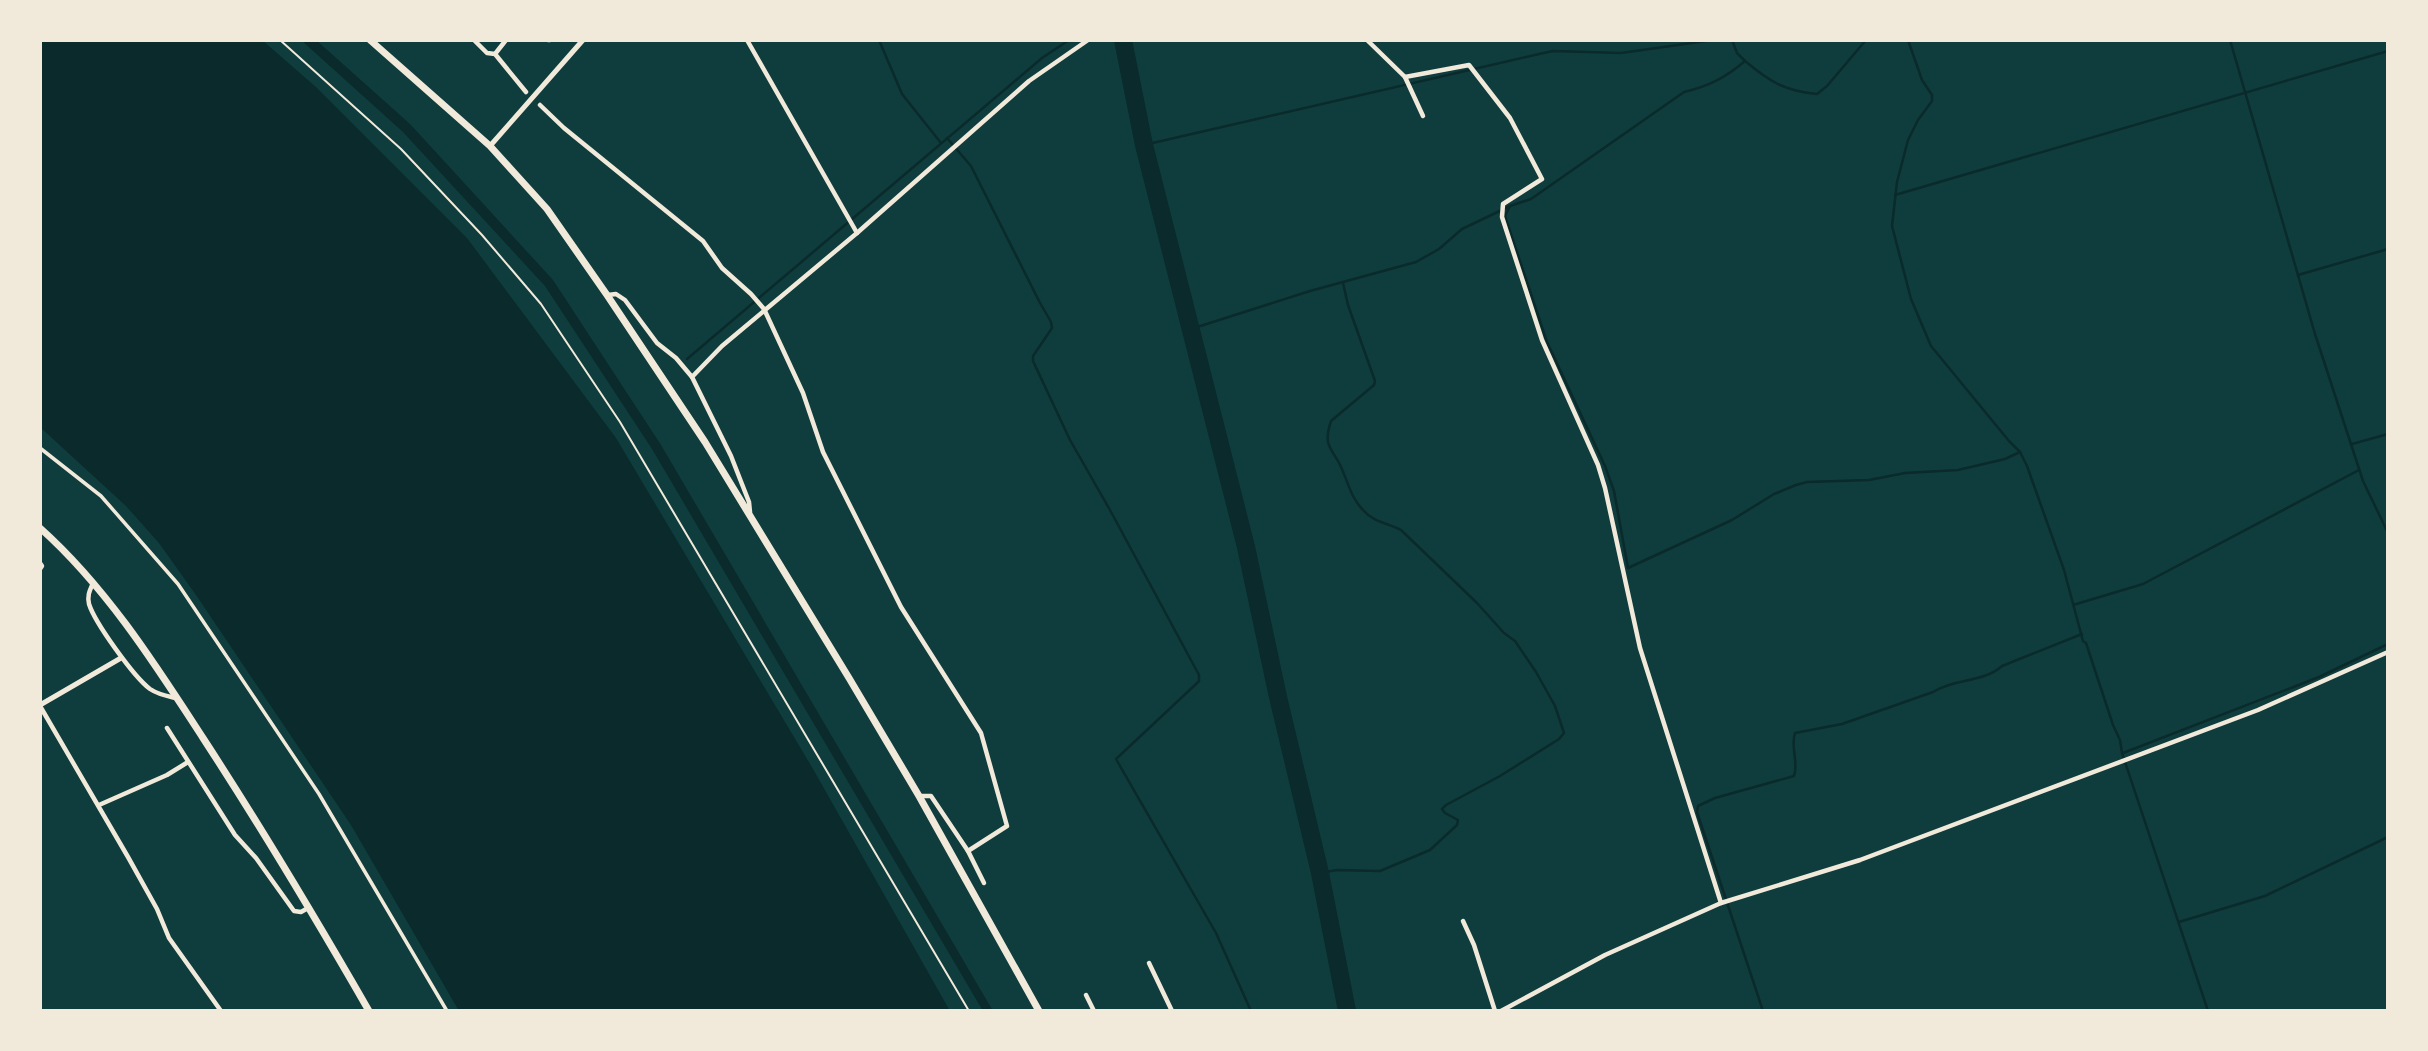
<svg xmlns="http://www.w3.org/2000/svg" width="2428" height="1051" viewBox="0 0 2428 1051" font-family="Montserrat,sans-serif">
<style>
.water{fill:#0a2a2b}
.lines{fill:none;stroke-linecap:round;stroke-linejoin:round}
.stream{stroke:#0a2a2b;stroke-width:2.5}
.river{stroke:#0a2a2b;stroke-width:18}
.path{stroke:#f1e9da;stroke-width:2}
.pedestrian{stroke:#f1e9da;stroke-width:3.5}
.minor{stroke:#f1e9da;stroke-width:4.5}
.tertiary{stroke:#f1e9da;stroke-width:5}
.primary{stroke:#f1e9da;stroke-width:7}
</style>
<rect width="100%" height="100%" fill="#0f3d3e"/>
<g class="water">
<polygon points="40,40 262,40 317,88 467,238 616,438 813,769 950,1011 459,1011 351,825 196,595 159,543 126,506 40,427"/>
<polygon points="301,40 316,40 410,124 553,280 661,445 993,1011 983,1011 652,449 545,286 403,132"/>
</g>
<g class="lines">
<g class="stream">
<polyline points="879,40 902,94 941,143"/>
<polyline points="1732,40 1737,53 1745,61"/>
<polyline points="1908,40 1922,80 1932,95 1932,101 1918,120 1908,140 1897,182 1892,226 1911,299 1931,346 2009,441 2020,452 2027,466 2064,570 2083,641 2086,643 2113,725 2120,740 2122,753 2208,1011"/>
<polyline points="2230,40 2315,334 2363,481 2388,533"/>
<polyline points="947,138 971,166 1039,301 1051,322 1052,328 1033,356 1033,361 1070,440 1110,510 1199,675 1199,681 1195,685 1116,759 1216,933 1251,1011"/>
<polyline points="1144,145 1539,54 1553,51 1621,53 1713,40"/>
<polyline points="1895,195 2388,51"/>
<polyline points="1510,206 1505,216 1547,342 1605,466 1614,491 1628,568 1732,520 1774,494 1796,485 1807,482 1869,480 1905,473 1958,470 2005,459 2020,452"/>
<polyline points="2298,275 2388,249"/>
<path d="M1191 329 1310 291 1416 262 1439 249 1462 229 1510 206 1531 199 1684 92C1709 86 1725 78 1745 61 1769 81 1784 91 1817 94L1827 86 1866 40"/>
<polyline points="687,359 1042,58 1069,40"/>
<polyline points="2352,444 2388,434"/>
<polyline points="2073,605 2143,584 2359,470"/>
<polyline points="2123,753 2319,677 2388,644"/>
<path d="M1320 873 1337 870 1380 871 1430 850 1457 825 1458 820 1445 813 1442 809 1446 805 1500 776 1559 739 1564 733 1555 706 1536 672 1515 641 1504 633 1477 603 1401 530C1388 523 1373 522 1363 510 1351 498 1348 482 1341 467 1338 459 1330 451 1328 442 1327 436 1329 427 1331 421L1374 385 1375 381 1348 305 1343 283"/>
<polyline points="2179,922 2265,896 2388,837"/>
<path d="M1763 1011 1697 812 1698 806 1715 798 1794 776C1799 762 1790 747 1795 733L1842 724 1933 692C1955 678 1983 683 2002 666L2082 634"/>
</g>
<polyline class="river" points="1123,40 1144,145 1246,547 1278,697 1320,873 1347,1011"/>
<polyline class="path" points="280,40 401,149 482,235 541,304 620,422 969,1011"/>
<polyline class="pedestrian" points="40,448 101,496 178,584 319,794 447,1011"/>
<g class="minor">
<polyline points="474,40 487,53 495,54 526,92"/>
<polyline points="548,40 550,40"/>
<polyline points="747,40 857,233"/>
<polyline points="1367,40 1405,77 1423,116"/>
<polyline points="495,54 506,40"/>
<polyline points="1405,77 1469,65 1510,118 1542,179 1503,204 1502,217 1542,340 1598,465 1605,488 1640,648 1721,903"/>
<polyline points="540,105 564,128 703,241 722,268 751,294 764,309 803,393 823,452 901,607 981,733 1007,826 968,851"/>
<polyline points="608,295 616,294 625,300 657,343 676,358 692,377"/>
<polyline points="750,512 749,502 731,456 692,377 722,346 857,233 1029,81 1088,40"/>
<polyline points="40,563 42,566 40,569"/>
<path d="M93 583C90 590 87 595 89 604 95 623 134 677 150 689 159 695 167 696 176 698"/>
<polyline points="40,706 128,857 157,909 169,938 221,1011"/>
<polyline points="167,728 235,835 256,858 294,911 301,912 308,908"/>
<polyline points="919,796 931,796 968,851 984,883"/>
<polyline points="99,805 167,775 188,762"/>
<polyline points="1463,921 1474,945 1495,1011"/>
<polyline points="1149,963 1172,1011"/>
<polyline points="1086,995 1094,1011"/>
<polyline points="1501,1011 1605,955 1721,903 1860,860 2258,710 2388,652"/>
</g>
<g class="tertiary">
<polyline points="490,146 583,40"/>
<polyline points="40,705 121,658"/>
</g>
<g class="primary">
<polyline points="370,40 490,146 547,209 607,295 705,442 849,678 919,796 1039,1011"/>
<path d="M40 528C106 587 155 664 203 738 261 827 316 919 369 1011"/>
</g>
</g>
<rect width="2428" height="1051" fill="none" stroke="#f1e9da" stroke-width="84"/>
</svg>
